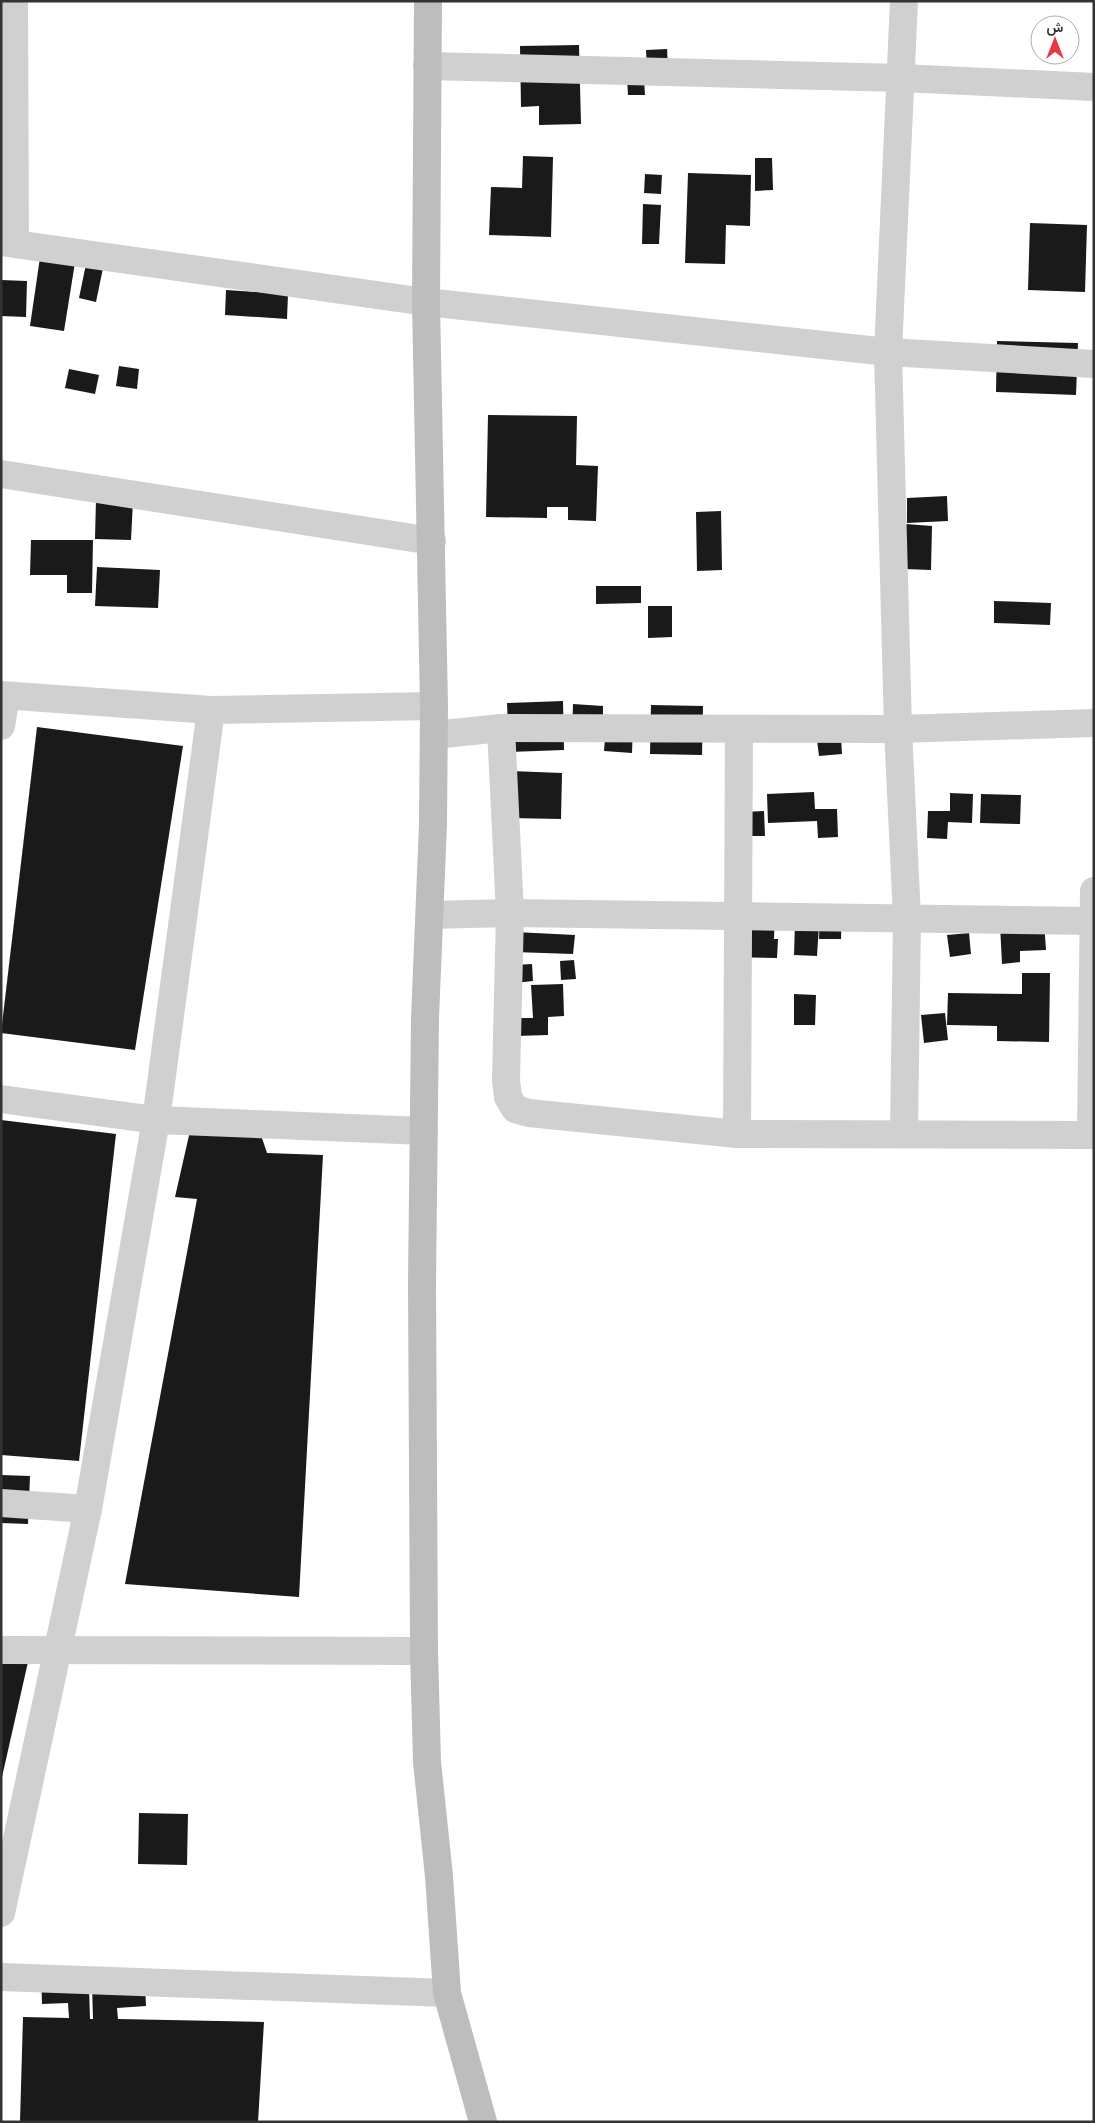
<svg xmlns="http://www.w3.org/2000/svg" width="1095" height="2123" viewBox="0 0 1095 2123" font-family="Manrope,Vazirmatn,sans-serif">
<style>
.building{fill:#1a1a1a}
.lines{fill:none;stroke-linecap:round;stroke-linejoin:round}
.minor{stroke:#d0d0d0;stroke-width:28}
.secondary{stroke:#bdbdbd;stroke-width:28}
</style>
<rect width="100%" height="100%" fill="#fff"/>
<g class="building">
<polygon points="579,45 581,124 539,125 539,106 521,107 520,46"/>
<polygon points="667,49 668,67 647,69 646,50"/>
<polygon points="644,78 645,95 628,95 627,79"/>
<polygon points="523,156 553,157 551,237 489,235 491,187 522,188"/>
<polygon points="755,158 772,158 773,190 755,191"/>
<polygon points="688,173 751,175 750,226 726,225 725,264 685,263"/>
<polygon points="645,174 662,175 661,194 644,193"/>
<polygon points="643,204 661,205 659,244 642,244"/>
<polygon points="1030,223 1087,225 1085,292 1028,290"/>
<polygon points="42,244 77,250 64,331 30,326"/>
<polygon points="86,264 103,268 96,302 79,298"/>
<polygon points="1,280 27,281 26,317 1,316"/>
<polygon points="226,290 288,294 287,319 225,315"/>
<polygon points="997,341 1078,343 1076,395 996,392"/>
<polygon points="119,366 139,369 137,389 116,386"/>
<polygon points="69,369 99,375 95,394 65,388"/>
<polygon points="488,415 577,416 576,465 598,466 596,521 568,520 568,507 547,507 547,518 486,517"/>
<polygon points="947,496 948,521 907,523 907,498"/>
<polygon points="96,499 133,501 131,540 95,539"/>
<polygon points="721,511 722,570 697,571 696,512"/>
<polygon points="906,524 932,526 931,570 904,569"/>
<polygon points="31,540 93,540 92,593 67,593 67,575 30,575"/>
<polygon points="97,567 160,570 158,608 95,606"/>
<polygon points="596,586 641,586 641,603 596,604"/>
<polygon points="994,601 1051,603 1050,625 994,623"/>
<polygon points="648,606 672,606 672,637 648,638"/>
<polygon points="563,701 564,750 509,752 507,703"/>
<polygon points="573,704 603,706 603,725 633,726 632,753 604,751 605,738 572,736"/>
<polygon points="651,705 703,706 702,755 650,754"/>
<polygon points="37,727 183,746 135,1050 1,1033"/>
<polygon points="841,738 842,754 819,756 817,740"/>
<polygon points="511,771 562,773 561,819 509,818"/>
<polygon points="814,792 815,809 837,809 838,837 818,838 817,821 768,823 767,794"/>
<polygon points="950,793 973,794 972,823 948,822 947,839 927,838 928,811 950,811"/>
<polygon points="981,794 1021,795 1020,824 980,823"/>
<polygon points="764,811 765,836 744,836 743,812"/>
<polygon points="1043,907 1046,950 1020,951 1020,962 1002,964 1000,925"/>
<polygon points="820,909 842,909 841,939 819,939"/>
<polygon points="775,911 774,939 778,939 777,958 730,957 731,927"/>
<polygon points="795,924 819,925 817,956 794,955"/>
<polygon points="515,932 575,935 573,954 514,952"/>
<polygon points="969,933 971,954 950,957 947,935"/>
<polygon points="574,960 576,979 561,980 560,961"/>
<polygon points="532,964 533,981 515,983 514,965"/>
<polygon points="1022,973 1050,973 1049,1042 997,1041 997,1026 947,1025 948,993 1022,994"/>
<polygon points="563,984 564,1016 548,1017 548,1035 516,1036 516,1018 533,1018 531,985"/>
<polygon points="794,994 816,995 815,1025 794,1025"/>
<polygon points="945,1013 948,1040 924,1043 921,1015"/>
<polygon points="1,1120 116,1134 79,1461 1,1455"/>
<polygon points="190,1131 262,1138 267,1153 323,1155 299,1597 125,1584 197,1199 175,1197"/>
<polygon points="1,1475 30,1476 28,1524 1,1523"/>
<polygon points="1,1661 28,1662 2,1777 1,1777"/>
<polygon points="139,1813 188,1814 187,1865 138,1864"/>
<polygon points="41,1972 89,1987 90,2019 93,2019 92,1986 145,1983 146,2006 117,2008 118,2019 264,2022 258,2122 20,2122 23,2017 69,2018 68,2003 42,2004"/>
</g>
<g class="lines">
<g class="minor">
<polyline points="14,1 15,244"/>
<polyline points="427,66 902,78 1094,87"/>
<polyline points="1,242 426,302 888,352 1094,364"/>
<polyline points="1,474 432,541"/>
<polyline points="1,695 211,710"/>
<polyline points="1,726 6,696"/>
<polyline points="501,728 510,913 506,1080 508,1097 515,1109 529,1113 737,1134 1094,1135"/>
<polyline points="434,735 501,728 898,729 1094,723"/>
<polyline points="430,915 510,913 1094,921"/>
<polyline points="1,1099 156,1120 424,1131"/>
<polyline points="904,1133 907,918 898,729 888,352 904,1"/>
<polyline points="737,1134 739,730"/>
<polyline points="1091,1135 1094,891"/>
<polyline points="1,1503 88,1509"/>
<polyline points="1,1650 424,1651"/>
<polyline points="1,1913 88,1509 156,1120 211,710 434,706"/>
<polyline points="1,1977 447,1993"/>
</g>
<polyline class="secondary" points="428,1 426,302 434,706 433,824 425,1018 422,1284 424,1651 427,1762 439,1876 447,1993 483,2122"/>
</g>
<rect width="1095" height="2123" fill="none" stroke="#333333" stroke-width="5"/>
<g transform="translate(1055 40)"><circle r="24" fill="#ffffff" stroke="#adadad"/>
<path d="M0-4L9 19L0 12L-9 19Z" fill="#e63946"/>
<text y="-8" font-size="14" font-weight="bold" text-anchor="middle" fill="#333333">ش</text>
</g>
</svg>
